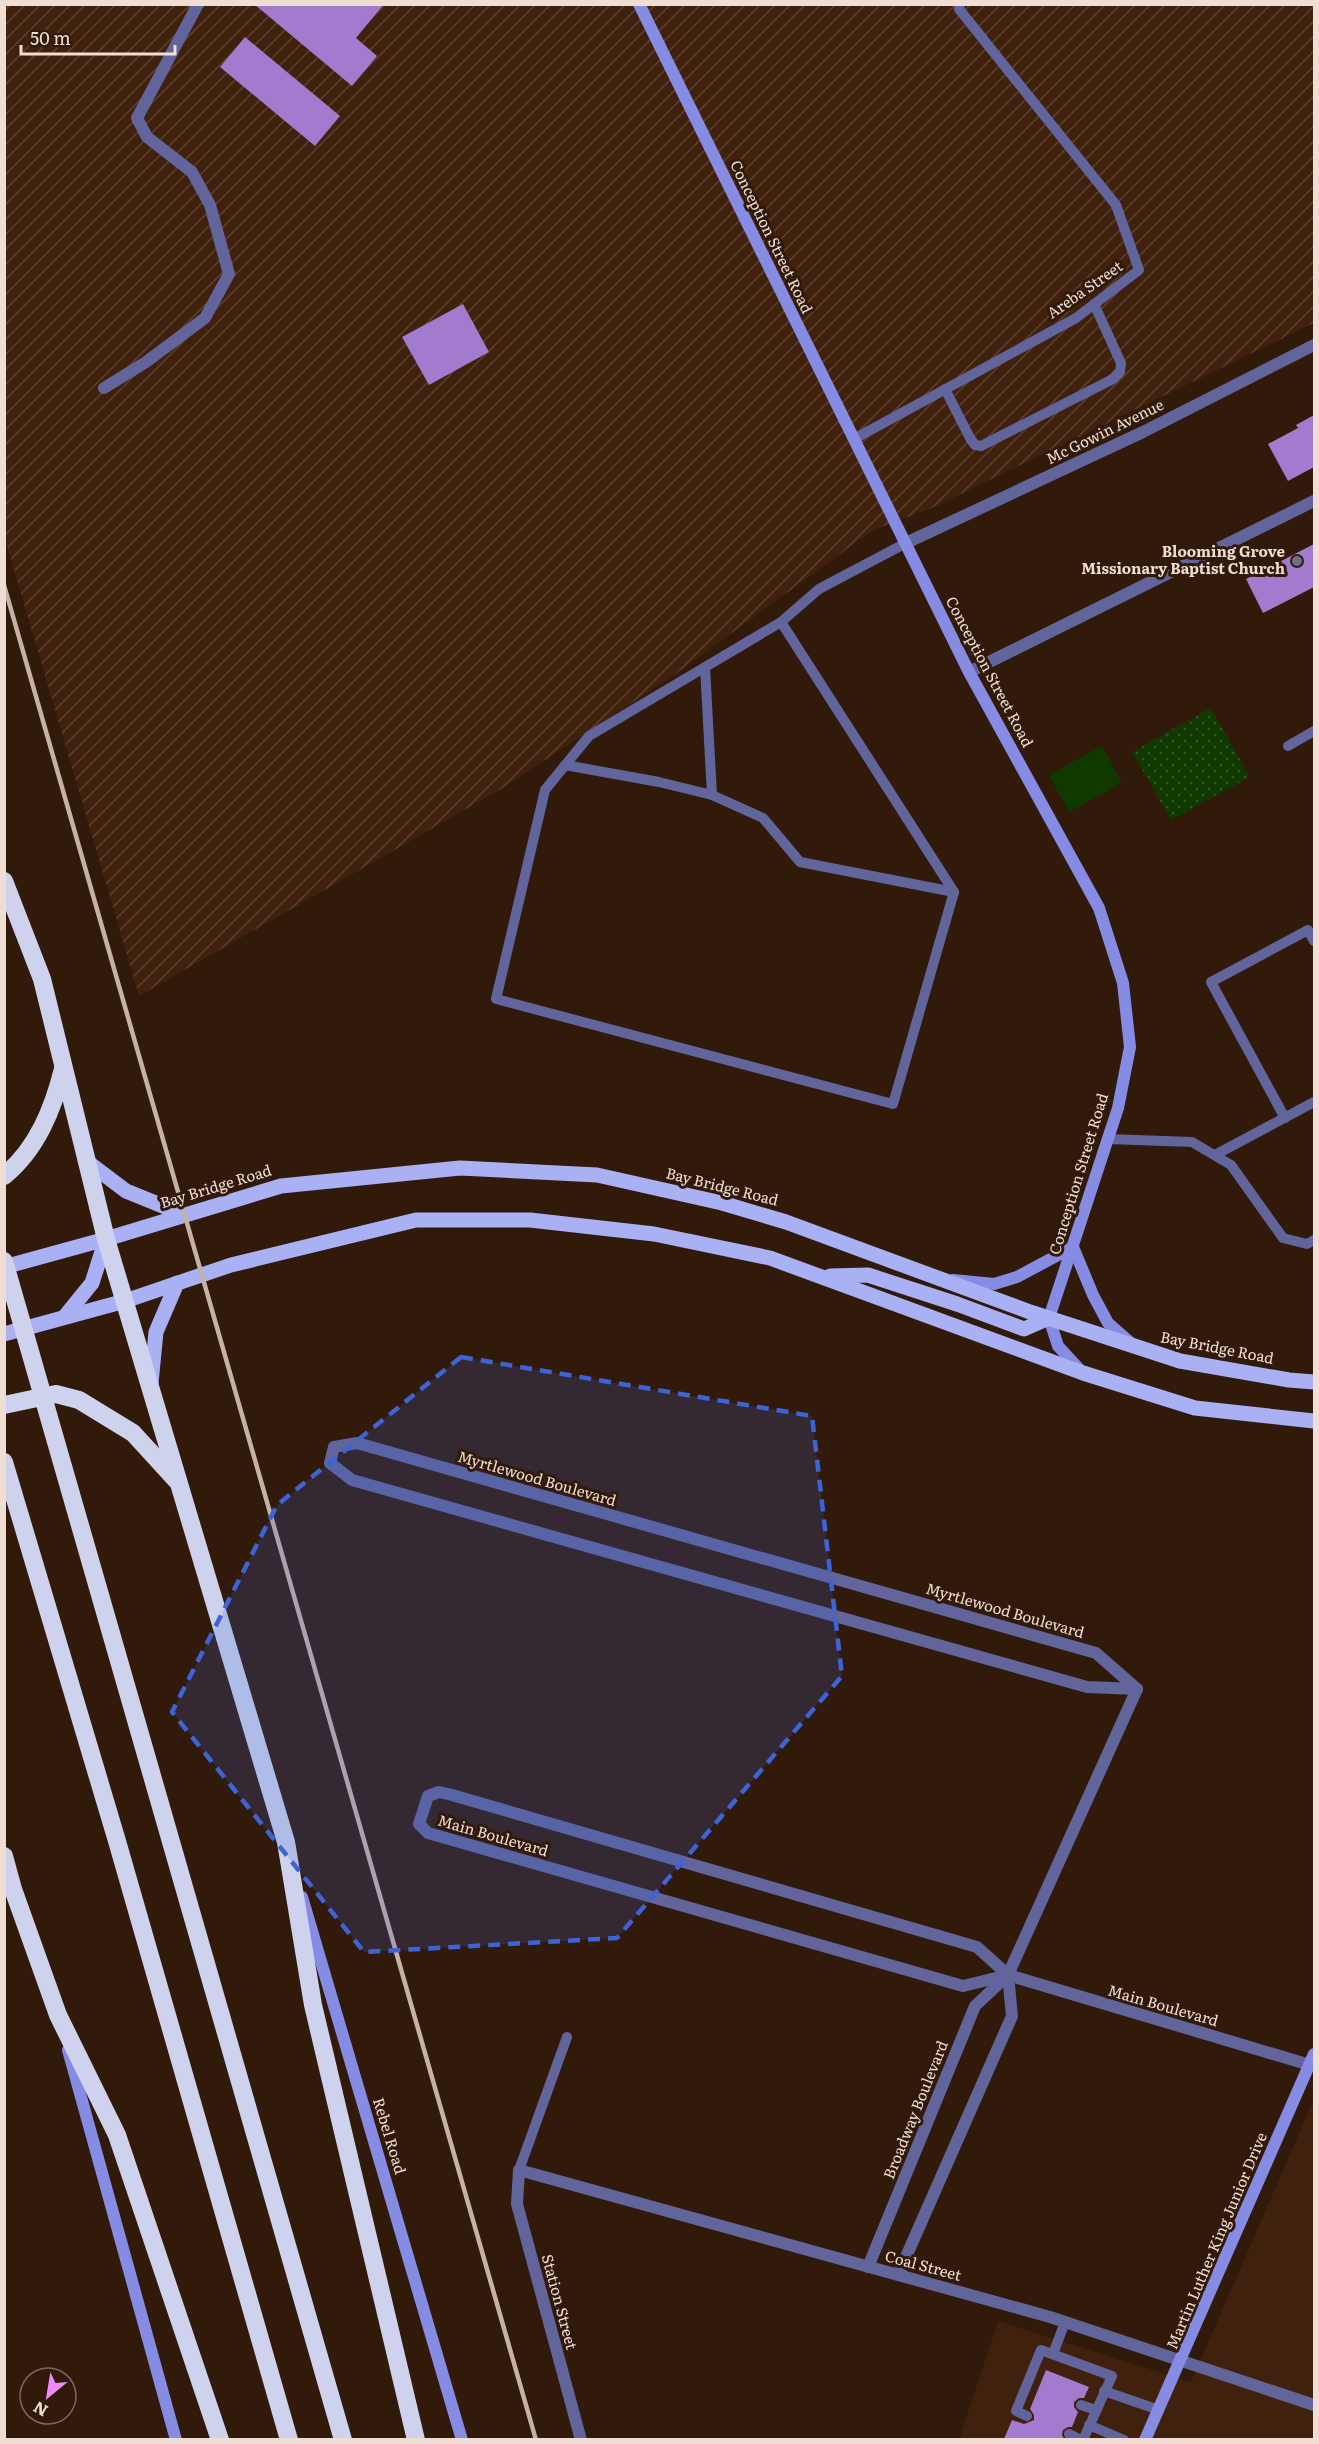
<svg xmlns="http://www.w3.org/2000/svg" width="1319" height="2444" viewBox="0 0 1319 2444" font-family="Literata,serif">
<style>
.built{fill:#40210d}
.industrial{fill:url(#industrial-furrows)}
.grass{fill:#103900}
.park{fill:url(#park-dots)}
.building{fill:#a27ace}
.lines{fill:none;stroke-linecap:round;stroke-linejoin:round}
.lane{stroke:#61659b;stroke-width:10}
.street{stroke:#61659b;stroke-width:12}
.secondary{stroke:#868be3;stroke-width:12}
.primary{stroke:#a9b0f3;stroke-width:15}
.highway{stroke:#ced2ed;stroke-width:18}
.rail{stroke:#c5b2a6;stroke-width:4.5}
.highway-bridge{stroke:#ced2ed;stroke-width:18}
.marked{fill:#3d64d7;fill-opacity:0.2;stroke:#3d64d7;stroke-width:4.5;stroke-dasharray:12 8;stroke-linejoin:round}
.worship-dot{fill:#6b7280;stroke:#321a0a;stroke-width:2}
.labels{text-anchor:middle;stroke-width:6;stroke-linejoin:round;paint-order:stroke}
.street-label{font-size:15px;fill:#f0ded4;stroke:#321a0a}
.poi-label{font-size:15px;font-weight:bold;fill:#f0ded4;stroke:#321a0a;text-anchor:end}
</style>
<defs>
<pattern id="industrial-furrows" width="10" height="10" patternUnits="userSpaceOnUse" patternTransform="scale(1.5)"><rect width="10" height="10" fill="#40210d"/><path d="M-1 1l2-2M0 10L10 0M9 11l2-2" fill="none" stroke="#5c412f"/></pattern>
<pattern id="park-dots" width="8" height="8" patternUnits="userSpaceOnUse" patternTransform="scale(1.5)"><rect width="8" height="8" fill="#103900"/><path d="M2 2h.1M6 6h.1" fill="none" stroke="#335524" stroke-width="1.8" stroke-linecap="round"/></pattern>
</defs>
<rect width="100%" height="100%" fill="#321a0a"/>
<polygon class="built" points="1314,2099 1314,2439 959,2440 998,2321 1191,2382"/>
<polygon class="industrial" points="5,5 1314,5 1314,323 932,508 873,530 674,675 501,789 139,996 5,539"/>
<polygon class="grass" points="1102,746 1122,783 1069,812 1049,775"/>
<polygon class="park" points="1211,708 1250,777 1171,820 1132,752"/>
<g class="building">
<polygon points="254,4 384,4 356,38 377,56 352,86"/>
<polygon points="245,37 340,116 315,146 220,67"/>
<polygon points="463,304 489,352 429,385 402,337"/>
<polygon points="1314,415 1314,467 1288,481 1268,444 1298,428 1296,425"/>
<polygon points="1314,544 1314,587 1263,613 1246,579"/>
<polygon points="1046,2370 1089,2387 1084,2398 1079,2398 1074,2402 1074,2407 1078,2412 1072,2427 1068,2427 1063,2430 1062,2435 1064,2439 1004,2439 1012,2420 1024,2424 1034,2420 1034,2415 1030,2409"/>
</g>
<g class="lines">
<g class="lane">
<polyline points="945,389 970,438 975,445 981,446 1113,379 1120,372 1121,363 1094,304"/>
<polyline points="854,439 1076,318 1139,270 1116,205 959,9 960,4"/>
<polyline points="781,622 589,736 545,790 496,999 893,1104 954,892 781,622 819,589 906,543"/>
<polyline points="705,667 712,795"/>
<polyline points="1288,746 1314,731"/>
<polyline points="565,765 659,782 712,795 763,818 800,862 954,892"/>
<polyline points="1285,1118 1211,982 1308,930 1314,941"/>
<polyline points="1108,1139 1192,1142 1231,1165 1283,1238 1307,1244 1314,1240"/>
<polyline points="1215,1155 1314,1102"/>
<polyline points="519,2170 567,2037"/>
<polyline points="1053,2354 1065,2322"/>
<polyline points="1104,2391 1159,2410"/>
<polyline points="1081,2405 1096,2410"/>
<polyline points="1027,2416 1016,2411 1041,2350 1112,2376 1083,2440"/>
<polyline points="1089,2425 1124,2440"/>
<polyline points="1069,2434 1081,2440"/>
</g>
<g class="street">
<polyline points="104,388 146,362 205,318 229,274 210,205 192,172 147,137 137,118 198,4"/>
<polyline points="906,543 1143,432 1314,345"/>
<polyline points="969,672 1314,501"/>
<polygon points="357,1443 1096,1653 1137,1689 1087,1687 352,1480 330,1463 334,1447"/>
<polyline points="1008,1975 963,1986 428,1833 419,1824 428,1796 439,1792 452,1795 977,1947 1008,1975 1310,2065"/>
<polyline points="868,2267 975,2006 1008,1975 1137,1689"/>
<polyline points="898,2275 1012,2016 1008,1975"/>
<polyline points="581,2440 517,2204 519,2170 1050,2317 1314,2405"/>
</g>
<g class="secondary">
<polyline points="639,4 969,672 1099,908 1123,983 1130,1047 1118,1108 1049,1318 1058,1346 1082,1372"/>
<polyline points="953,1280 994,1284 1017,1277 1073,1247 1093,1295 1108,1323 1132,1344"/>
<polyline points="302,1897 462,2440"/>
<polyline points="68,2050 176,2440"/>
<polyline points="1145,2440 1314,2054"/>
</g>
<g class="primary">
<polyline points="85,1160 126,1191 185,1215"/>
<polyline points="4,1267 106,1239 281,1186 460,1168 597,1175 722,1203 786,1222 1030,1312 1180,1361 1289,1380 1314,1382"/>
<polyline points="830,1276 868,1275 957,1304 1024,1329 1049,1318"/>
<polyline points="66,1315 92,1283 106,1239"/>
<polyline points="4,1334 125,1301 231,1265 416,1220 530,1220 654,1234 770,1258 1083,1373 1195,1408 1314,1421"/>
<polyline points="151,1383 156,1332 177,1283"/>
</g>
<g class="highway">
<polyline points="4,881 42,979 106,1239 286,1842 313,2005 416,2440"/>
<path d="M4 1176C37 1149 53 1109 63 1069"/>
<polyline points="4,1405 56,1394 79,1400 133,1433 176,1480"/>
<polyline points="4,1462 117,1841 289,2440"/>
<polyline points="4,1856 13,1889 58,2015 117,2135 220,2440"/>
</g>
<polyline class="rail" points="4,585 536,2440"/>
<polyline class="highway-bridge" points="4,1261 343,2440"/>
</g>
<path class="marked" d="M461 1357 812 1416 842 1676 617 1938 364 1952 172 1712 277 1505Z"/>
<circle class="worship-dot" cx="1297" cy="561" r="6"/>
<g class="labels">
<g class="street-label">
<text transform="translate(771 237) rotate(64)" y="5">Conception Street Road</text>
<text transform="translate(1085 290) rotate(-35)" y="5">Areba Street</text>
<text transform="translate(1105 432) rotate(-26)" y="5">Mc Gowin Avenue</text>
<text transform="translate(989 672) rotate(62)" y="5">Conception Street Road</text>
<text transform="translate(1079 1174) rotate(-73)" y="5">Conception Street Road</text>
<text transform="translate(216 1187) rotate(-17)" y="5">Bay Bridge Road</text>
<text transform="translate(722 1187) rotate(14)" y="5">Bay Bridge Road</text>
<text transform="translate(1217 1348) rotate(11)" y="5">Bay Bridge Road</text>
<text transform="translate(537 1479) rotate(16)" y="5">Myrtlewood Boulevard</text>
<text transform="translate(1005 1611) rotate(16)" y="5">Myrtlewood Boulevard</text>
<text transform="translate(493 1836) rotate(16)" y="5">Main Boulevard</text>
<text transform="translate(1163 2006) rotate(16)" y="5">Main Boulevard</text>
<text transform="translate(916 2110) rotate(-68)" y="5">Broadway Boulevard</text>
<text transform="translate(389 2136) rotate(73)" y="5">Rebel Road</text>
<text transform="translate(1217 2241) rotate(-67)" y="5">Martin Luther King Junior Drive</text>
<text transform="translate(923 2266) rotate(15)" y="5">Coal Street</text>
<text transform="translate(559 2302) rotate(75)" y="5">Station Street</text>
</g>
<g class="poi-label">
<text x="1285" y="557">Blooming Grove<tspan x="1285" dy="17">Missionary Baptist Church</tspan></text>
</g>
</g>
<rect width="1319" height="2444" fill="none" stroke="#f0ded4" stroke-width="12"/>
<g transform="translate(48 2396) rotate(210)"><circle r="28" fill="#321a0a" stroke="#7e685b" stroke-width="1.5"/>
<path d="M0-4.5L10 22L0 15L-10 22Z" fill="#ec8cfb"/>
<text y="-9" font-size="16" font-weight="bold" text-anchor="middle" fill="#f0ded4">N</text>
</g>
<path d="M21 45v9h154v-9" fill="none" stroke="#f0ded4" stroke-width="3"/>
<text x="30" y="45" font-size="18" fill="#f0ded4" stroke="#321a0a" stroke-width="4.5" paint-order="stroke">50 m</text>
</svg>
